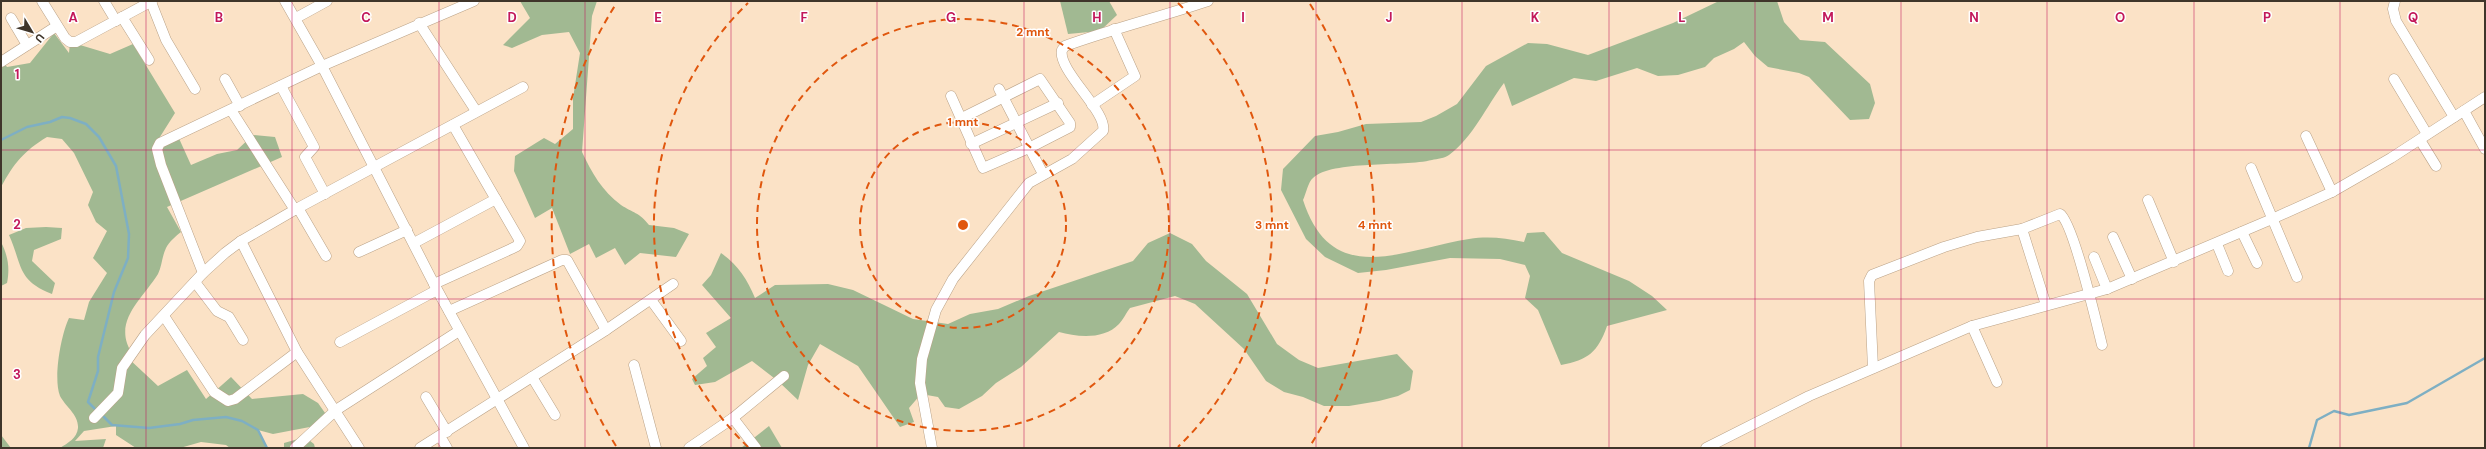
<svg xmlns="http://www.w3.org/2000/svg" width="2486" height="449" viewBox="0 0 2486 449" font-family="'DM Sans',sans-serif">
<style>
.forest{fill:#a1b992}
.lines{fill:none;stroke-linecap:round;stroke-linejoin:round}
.stream{stroke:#7eafc3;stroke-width:2.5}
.street-casing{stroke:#baa287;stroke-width:11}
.street{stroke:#fff;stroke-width:10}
.grid{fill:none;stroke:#c2185b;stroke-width:1;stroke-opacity:0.55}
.ring{fill:none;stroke:#e0570e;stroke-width:2;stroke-dasharray:7 5}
.grid-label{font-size:13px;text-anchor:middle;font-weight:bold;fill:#c2185b;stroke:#fff;stroke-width:3;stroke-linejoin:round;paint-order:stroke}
.centre{fill:#e0570e;stroke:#fff;stroke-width:2}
.ring-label{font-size:12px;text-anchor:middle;font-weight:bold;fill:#e0570e;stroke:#fff;stroke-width:3;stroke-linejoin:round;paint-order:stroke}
</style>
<rect width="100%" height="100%" fill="#fbe2c6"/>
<g class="forest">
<path d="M520 1H597L592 16 582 152C592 173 602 191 621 205 633 213 639 212 649 225L674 228 689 234 676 257 640 253 625 265 615 248 596 258 589 244 570 254 552 208 535 218 514 171 515 156 544 138 555 144 573 129V98L580 53 569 32 542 35 512 48 503 45 530 18Z"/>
<polygon points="1060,1 1109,1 1117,15 1100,31 1068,34"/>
<path d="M1719 1H1777L1784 22 1800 40 1825 42 1870 84 1875 103 1869 119 1850 120 1809 77 1799 73 1768 67 1755 56 1744 42 1734 49 1714 58 1705 67 1678 75 1658 76 1637 68 1596 81 1574 78 1512 106 1504 83C1486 107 1473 137 1449 155 1445 158 1437 159 1432 160 1403 167 1332 160 1313 178 1308 182 1306 194 1303 200 1332 290 1403 249 1469 239 1488 236 1505 238 1524 242L1527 233 1544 232 1562 253 1629 281 1652 296 1667 310 1607 326C1598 352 1588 360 1561 365L1538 310 1525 298 1530 276 1525 265 1500 259 1450 258 1386 270 1358 273 1325 257 1306 239 1281 190 1283 169 1315 136 1338 132 1366 124 1421 122 1436 116 1457 104 1486 66 1528 43 1547 44 1588 55 1673 23Z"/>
<path d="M54 33 69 53 70 42 110 54 133 44 175 113 153 148 177 134 191 165 217 154 237 150 253 135 275 137 282 157 167 207 181 232C176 236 169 242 166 248 162 256 162 266 158 274 141 301 111 322 133 355L128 358 158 386 187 370 206 399 231 377 252 399 303 394 318 403 330 420 315 426 273 434 258 430 267 448H230L226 445 201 442 180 448H136L116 435V426L84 431 75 441 106 439 103 448H60C68 443 77 438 78 428 79 415 65 406 60 396 53 378 61 335 69 318L84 320 89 302 107 273 93 258 107 231 96 222 88 205 93 192 74 153 62 139 47 137C24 151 14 163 1 187V59L7 67 30 63Z"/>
<path d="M46 227 62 228 61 239 34 250 32 261 55 283 52 294C17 280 23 267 9 235L26 228Z"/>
<path d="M1170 233 1192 244 1206 261 1247 294 1277 344 1299 360 1318 368 1397 354 1413 371 1410 390 1398 396 1379 401 1349 406H1324L1303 397 1284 392 1266 381 1244 349 1195 304 1175 296 1130 308C1126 313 1123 320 1119 324 1104 340 1077 337 1059 332L1021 367 996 383 982 396 959 409 945 407 938 397 921 394 909 408 914 422 900 427 858 366 820 344 808 365 798 400 778 381 752 361 715 382 695 385 692 379 707 366 703 358 716 347 706 333 731 318 702 285 711 275 721 253C738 265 747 279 755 298L775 285 828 284 853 290 913 319 948 324 970 314 998 309 1029 296 1133 261 1148 243Z"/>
<path d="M1 242C8 256 10 268 7 283L1 286Z"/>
<polygon points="769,426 782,448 741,448"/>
<polygon points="1,435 11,448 1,448"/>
<polygon points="305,437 314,444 315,448 284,448 284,443"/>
</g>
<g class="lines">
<g class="stream">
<polyline points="1,140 27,127 50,122 62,117 70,118 86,124 99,137 116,166 129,234 128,258 114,292 98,357 98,371 88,402 97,411"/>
<polyline points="101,414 112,425 149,428 180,424 193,420 226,417 242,421 258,430 267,448"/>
<polyline points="2309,448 2317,420 2334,411 2349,415 2407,403 2485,358"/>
</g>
<g class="street-casing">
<g id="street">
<polyline points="42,1 65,38 70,42 76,42 152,1"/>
<polyline points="104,1 116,21"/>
<polyline points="285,1 322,66 434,284 524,448"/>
<polyline points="2395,1 2393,9 2396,21 2454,117"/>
<polyline points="151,2 166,40 195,89"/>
<polyline points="122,17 149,60"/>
<polyline points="11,18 27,45"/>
<polyline points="296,18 327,1"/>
<polyline points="419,23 476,111"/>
<polyline points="1,62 57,26"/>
<polyline points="225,79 240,106"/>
<polyline points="2394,79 2427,134"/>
<polyline points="281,86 314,147 305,157 325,194"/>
<polyline points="999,89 1043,174"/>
<polyline points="951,96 983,168 1029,148 1070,127 1070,123 1040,79 962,118"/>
<polyline points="1092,105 1135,76 1114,29"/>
<polyline points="231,110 295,210"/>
<polyline points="2464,111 2485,149"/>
<polyline points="2306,136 2332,192"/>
<polyline points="2420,140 2436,166"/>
<polyline points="971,144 1058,103"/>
<polyline points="2251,168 2297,277"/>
<polyline points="2148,200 2174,262"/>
<polyline points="298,208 326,256"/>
<polyline points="2022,229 2046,305"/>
<polyline points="2242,232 2257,263"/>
<polyline points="2113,237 2132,279"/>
<polyline points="241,241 297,352 359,448"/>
<polyline points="414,243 496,199"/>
<polyline points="2217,244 2228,271"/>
<polyline points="359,252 407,230"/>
<polyline points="2094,257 2107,289"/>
<polyline points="203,273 161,165 157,149 160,143 322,66 474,1"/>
<polyline points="195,282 217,311 229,317 243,340"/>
<polyline points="434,284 511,249 517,246 520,241 453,125"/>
<polyline points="651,300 681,341"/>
<polyline points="449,311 562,260 567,260 606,330"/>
<polyline points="164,316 214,392 228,401 235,399 297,352"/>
<polyline points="1972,326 1997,382"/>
<polyline points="340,342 437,290"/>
<polyline points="634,365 656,448"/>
<path d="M1873 368 1869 281 1872 275 1944 247 1977 237 2022 229 2060 214C2073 222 2097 325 2102 345"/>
<polyline points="532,377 555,415"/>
<polyline points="426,397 447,432"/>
<polyline points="94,418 118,393 122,368 145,335 203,273 225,253 241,241 298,208 523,87"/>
<polyline points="733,418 756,448"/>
<polyline points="440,436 447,448"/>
<polyline points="295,448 336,410 459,331"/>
<polyline points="420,448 606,330 673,284"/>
<polyline points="689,448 733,418 784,376"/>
<path d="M932 448 920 383 922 359 936 310 953 279 1029 183 1072 159 1103 131C1108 112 1057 70 1062 50L1065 46C1112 29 1160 17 1208 1"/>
<polyline points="1706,448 1809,396 1972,326 2107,289 2272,219 2332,192 2391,158 2485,97"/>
</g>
</g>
<use href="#street" class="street"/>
</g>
<path class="grid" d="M146 1V448M292 1V448M439 1V448M585 1V448M731 1V448M877 1V448M1024 1V448M1170 1V448M1316 1V448M1462 1V448M1609 1V448M1755 1V448M1901 1V448M2047 1V448M2194 1V448M2340 1V448M1 150H2485M1 299H2485"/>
<g class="ring">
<circle cx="963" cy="225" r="103"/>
<circle cx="963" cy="225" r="206"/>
<path d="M748 447A309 309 0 0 1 748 3M1178 3A309 309 0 0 1 1178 447"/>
<path d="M616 446A412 412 0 0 1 616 4M1310 4A412 412 0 0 1 1310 446"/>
</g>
<g class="grid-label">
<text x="73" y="22">A</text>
<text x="219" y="22">B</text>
<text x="366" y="22">C</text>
<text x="512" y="22">D</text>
<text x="658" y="22">E</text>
<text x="804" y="22">F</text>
<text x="951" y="22">G</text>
<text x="1097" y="22">H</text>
<text x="1243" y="22">I</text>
<text x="1389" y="22">J</text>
<text x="1535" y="22">K</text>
<text x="1682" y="22">L</text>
<text x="1828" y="22">M</text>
<text x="1974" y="22">N</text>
<text x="2120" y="22">O</text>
<text x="2267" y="22">P</text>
<text x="2413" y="22">Q</text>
<text x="17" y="79">1</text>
<text x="17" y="229">2</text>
<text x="17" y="379">3</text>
</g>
<circle cx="963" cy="225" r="6" class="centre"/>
<g class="ring-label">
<text x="1033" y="36">2 mnt</text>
<text x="963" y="126">1 mnt</text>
<text x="1272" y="229">3 mnt</text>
<text x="1375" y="229">4 mnt</text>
</g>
<rect width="2486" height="449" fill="none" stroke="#3f352a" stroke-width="4"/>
<g transform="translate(32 32) rotate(128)" stroke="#ffffff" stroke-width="3" paint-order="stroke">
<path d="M0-3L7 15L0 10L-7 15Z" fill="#3f352a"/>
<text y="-6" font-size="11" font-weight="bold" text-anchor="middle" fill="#3f352a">U</text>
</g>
</svg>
